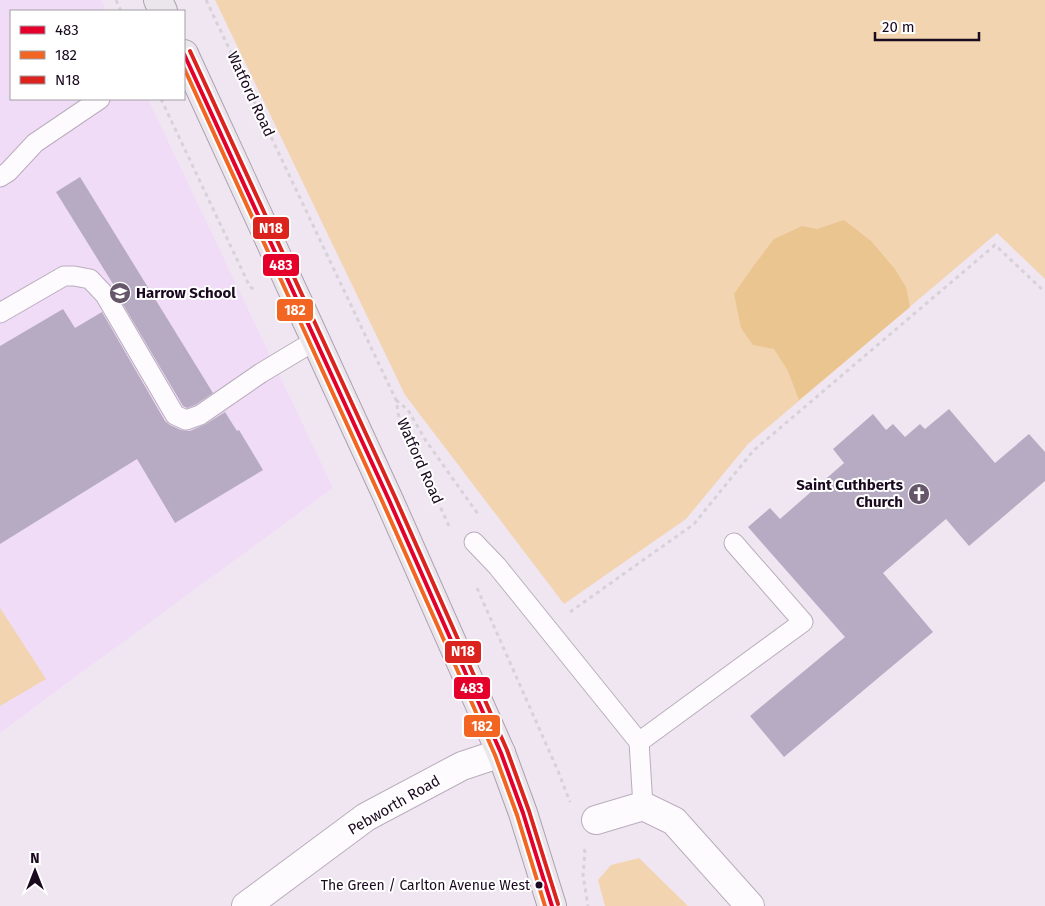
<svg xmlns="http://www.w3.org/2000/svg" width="1045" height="906" viewBox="0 0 1045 906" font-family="'Fira Sans',sans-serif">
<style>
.built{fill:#f1dcf7}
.green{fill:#f2d4b1}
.forest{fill:#eac590}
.building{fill:#b6abc2}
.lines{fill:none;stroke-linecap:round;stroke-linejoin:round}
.service-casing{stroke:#baadbd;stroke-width:21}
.minor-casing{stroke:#baadbd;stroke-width:30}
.primary-casing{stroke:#aca0ae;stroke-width:30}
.path{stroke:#d6d2d7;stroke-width:3;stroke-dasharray:4 4;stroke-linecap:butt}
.service{stroke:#fdfbfd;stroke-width:19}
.minor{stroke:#fdfbfd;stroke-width:28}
.primary{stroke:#ebe5ec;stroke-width:28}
.bus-1-casing{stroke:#fff;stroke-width:8}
.bus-2-casing{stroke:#fff;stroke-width:8}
.bus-3-casing{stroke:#fff;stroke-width:8}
.bus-1{stroke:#e4002b;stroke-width:4}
.bus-2{stroke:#f26522;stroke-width:4}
.bus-3{stroke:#dc241f;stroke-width:4}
.bus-dot{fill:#1a091f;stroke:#fff;stroke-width:2}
.labels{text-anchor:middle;stroke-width:4;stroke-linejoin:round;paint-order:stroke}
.bus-label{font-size:14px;fill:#1a091f;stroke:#fff;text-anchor:end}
.street-label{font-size:15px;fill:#1a091f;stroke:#fff}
.poi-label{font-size:15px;font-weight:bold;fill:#1a091f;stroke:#fff;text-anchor:start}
.line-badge{stroke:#fff;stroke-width:2}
.badge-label{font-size:14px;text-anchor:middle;font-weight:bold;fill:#fff}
</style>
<rect width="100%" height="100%" fill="#f0e6f2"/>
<polygon class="built" points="0,0 101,0 106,11 11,11 11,99 148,99 333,488 59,689 0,733"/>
<g class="green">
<polygon points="215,0 1045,0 1045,279 997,233 748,444 686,519 564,604 405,395"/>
<polygon points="0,608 46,679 0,706"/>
<polygon points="639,858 688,906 605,906 598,880 611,865"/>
</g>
<polygon class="forest" points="844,220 871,241 894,268 906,287 910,307 799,400 788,371 774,349 753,345 741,328 734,294 752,268 774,239 802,226 817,229"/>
<g class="building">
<polygon points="80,177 213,393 195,405 187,408 183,406 121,301 123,300 56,192"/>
<polygon points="63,309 75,328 102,312 165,421 170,425 181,430 190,431 206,424 225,412 237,431 239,430 263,470 175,523 137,459 0,544 0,346"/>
<polygon points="949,409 995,463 1029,434 1045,452 1045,481 969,546 946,519 883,573 933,632 784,757 750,716 845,637 748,527 770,508 780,519 844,463 833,449 873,414 886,430 893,424 905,437 920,424 925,429"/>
</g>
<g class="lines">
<g class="service-casing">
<g id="service">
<polyline points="0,177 8,172 35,143 100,99"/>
<polyline points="0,313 64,276 74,276 90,279 105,295 175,415 186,420 200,415 261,373 316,340"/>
<polyline points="474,542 497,566 639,742 643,806"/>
<polyline points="639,742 803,622 734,543"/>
</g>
</g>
<g class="minor-casing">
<g id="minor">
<polyline points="596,820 643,806 674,821 750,906"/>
<polyline points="246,906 366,817 462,766 501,753"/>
</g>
</g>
<g class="primary-casing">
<g id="primary">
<polyline points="158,0 163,11"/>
<polyline points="184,54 389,500 501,753 523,813 552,906"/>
</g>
</g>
<g class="path">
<polyline points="116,0 121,11"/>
<polyline points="206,0 396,400 399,418 450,528"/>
<polyline points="161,99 250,287 257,291"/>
<polyline points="396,400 408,410 426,441 478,514"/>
<polyline points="477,588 558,771 570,802"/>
<polyline points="570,612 694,524 753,451 995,245 1045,292"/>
<polyline points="584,849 585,852 583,875 588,906"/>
</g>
<use href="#service" class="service"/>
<use href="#minor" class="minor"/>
<use href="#primary" class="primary"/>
<g class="bus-1-casing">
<polyline id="bus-1" points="184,54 389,500 501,753 523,813 552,906"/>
</g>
<g class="bus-2-casing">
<polyline id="bus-2" points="184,68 383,503 495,755 517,815 545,906"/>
</g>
<g class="bus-3-casing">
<polyline id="bus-3" points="190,51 395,497 507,750 529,811 558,904"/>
</g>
<use href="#bus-1" class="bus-1"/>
<use href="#bus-2" class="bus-2"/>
<use href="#bus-3" class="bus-3"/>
</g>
<defs>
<g id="school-disc" transform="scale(1.125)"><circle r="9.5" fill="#655669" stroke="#fff"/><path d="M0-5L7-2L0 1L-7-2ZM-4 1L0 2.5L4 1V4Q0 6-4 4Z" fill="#fff"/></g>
<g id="church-disc" transform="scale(1.125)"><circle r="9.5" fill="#655669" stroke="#fff"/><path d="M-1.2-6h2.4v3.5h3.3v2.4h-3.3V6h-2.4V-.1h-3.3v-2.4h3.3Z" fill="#fff"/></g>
</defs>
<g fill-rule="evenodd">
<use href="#school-disc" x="120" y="293"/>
<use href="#church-disc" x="919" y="494"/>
</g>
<circle class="bus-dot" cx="539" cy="885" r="4.5"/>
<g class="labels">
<g class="bus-label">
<text x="530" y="890">The Green / Carlton Avenue West</text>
</g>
<g class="street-label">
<text transform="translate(251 94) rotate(65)" y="5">Watford Road</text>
<text transform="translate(420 461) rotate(66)" y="5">Watford Road</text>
<text transform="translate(394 805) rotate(-30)" y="5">Pebworth Road</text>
</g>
<g class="poi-label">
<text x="136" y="298">Harrow School</text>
<text x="903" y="490" text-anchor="end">Saint Cuthberts<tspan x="903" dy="17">Church</tspan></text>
</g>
</g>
<g class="line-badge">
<rect x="252" y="216" width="38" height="24" rx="5" fill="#dc241f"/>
<rect x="262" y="253" width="38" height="24" rx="5" fill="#e4002b"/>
<rect x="276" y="298" width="38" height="24" rx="5" fill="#f26522"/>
<rect x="444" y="640" width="38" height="24" rx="5" fill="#dc241f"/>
<rect x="453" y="676" width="38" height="24" rx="5" fill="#e4002b"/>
<rect x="463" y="714" width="38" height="24" rx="5" fill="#f26522"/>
</g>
<g class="badge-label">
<text x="271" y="233">N18</text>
<text x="281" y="270">483</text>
<text x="295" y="315">182</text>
<text x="463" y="656">N18</text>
<text x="472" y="693">483</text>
<text x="482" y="731">182</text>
</g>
<rect x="10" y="10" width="175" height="90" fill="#ffffff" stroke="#a39da5"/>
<rect x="20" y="26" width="25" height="8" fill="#e4002b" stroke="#a39da5"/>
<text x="55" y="35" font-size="15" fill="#1a091f">483</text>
<rect x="20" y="51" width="25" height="8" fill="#f26522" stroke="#a39da5"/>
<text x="55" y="60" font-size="15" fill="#1a091f">182</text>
<rect x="20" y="76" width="25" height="8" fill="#dc241f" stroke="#a39da5"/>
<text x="55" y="85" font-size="15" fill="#1a091f">N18</text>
<g transform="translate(35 871)" stroke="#ffffff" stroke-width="4" paint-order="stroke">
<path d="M0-4L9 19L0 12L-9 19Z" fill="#1a091f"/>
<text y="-8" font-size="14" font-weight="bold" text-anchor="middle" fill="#1a091f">N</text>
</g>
<path d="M875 32v8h104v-8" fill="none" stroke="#1a091f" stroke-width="2.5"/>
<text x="882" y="32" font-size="15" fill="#1a091f" stroke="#ffffff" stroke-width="4" paint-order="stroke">20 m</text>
</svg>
